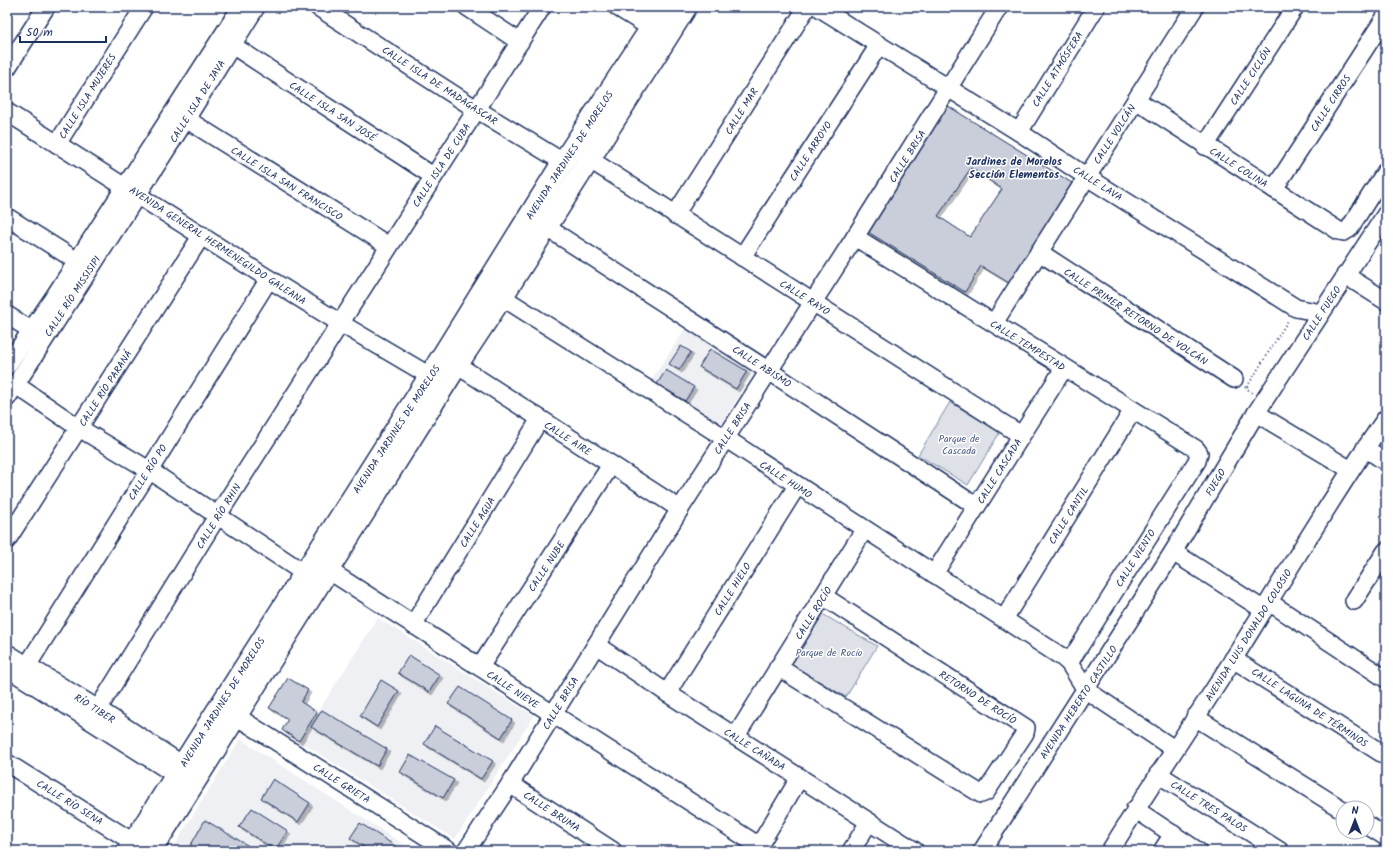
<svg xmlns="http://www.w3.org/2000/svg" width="1393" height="858" viewBox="0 0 1393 858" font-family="Kalam,sans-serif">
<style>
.built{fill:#eff0f4}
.green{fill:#dee1e7;stroke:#7c88a2}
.building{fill:#caceda;stroke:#1b2f5e;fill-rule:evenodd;filter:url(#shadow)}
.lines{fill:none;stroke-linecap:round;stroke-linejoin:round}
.minor-casing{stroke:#1b2f5e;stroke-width:20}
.major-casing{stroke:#1b2f5e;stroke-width:24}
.path{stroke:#1b2f5e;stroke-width:2;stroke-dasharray:1 3;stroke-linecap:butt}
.minor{stroke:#fff;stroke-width:17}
.major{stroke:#fff;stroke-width:21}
.labels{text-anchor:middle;stroke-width:3;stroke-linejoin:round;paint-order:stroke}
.street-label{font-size:10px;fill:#1b2f5e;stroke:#fff}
.park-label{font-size:10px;fill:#4c5c80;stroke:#fff}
.neighbourhood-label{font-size:11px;font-weight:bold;fill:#1b2f5e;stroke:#fff}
</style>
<defs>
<filter id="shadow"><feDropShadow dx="3" dy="3" stdDeviation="0" flood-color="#0004"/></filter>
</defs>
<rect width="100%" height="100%" fill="#fff"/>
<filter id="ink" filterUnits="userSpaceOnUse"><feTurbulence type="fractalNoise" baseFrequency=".025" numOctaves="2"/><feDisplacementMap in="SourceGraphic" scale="8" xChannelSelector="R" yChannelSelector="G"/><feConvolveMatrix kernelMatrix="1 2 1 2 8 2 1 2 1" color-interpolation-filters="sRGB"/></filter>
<g filter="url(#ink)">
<g class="built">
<polygon points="685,329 754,373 719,427 650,382"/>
<polygon points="378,618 534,716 455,839 299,741"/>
<polygon points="240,739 414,851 171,851"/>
</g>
<g class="green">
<polygon points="950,402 1000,432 968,485 918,455"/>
<polygon points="819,612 877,646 846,697 788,663"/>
</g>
<g class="building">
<path d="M948 106 1072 183 1009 283 981 266 965 292 868 232ZM971 168 1002 189 970 237 938 216Z"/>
<polygon points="681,346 691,352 679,370 669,364"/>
<polygon points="710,349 747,371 736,389 699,367"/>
<polygon points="666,370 694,387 685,401 657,384"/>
<polygon points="409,655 440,675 429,692 398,673"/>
<polygon points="288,678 308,690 301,702 317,712 299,741 282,730 288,719 269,708"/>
<polygon points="381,680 399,691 377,727 360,716"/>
<polygon points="460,687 512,720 501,738 448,704"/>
<polygon points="322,710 387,749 377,766 311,727"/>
<polygon points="435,726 493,761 481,779 424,744"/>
<polygon points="410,755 454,780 443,798 400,772"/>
<polygon points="273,779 310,803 298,822 261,798"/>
<polygon points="252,808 288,831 275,850 239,827"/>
<polygon points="205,820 252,848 250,851 188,850"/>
<polygon points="360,823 403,851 370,851 350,838"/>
</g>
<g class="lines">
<g class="minor-casing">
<g id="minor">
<polyline points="318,7 476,109 563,162"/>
<polyline points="467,7 520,42"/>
<polyline points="617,7 651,28"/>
<polyline points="643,7 659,17"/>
<polyline points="818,7 1019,132 1087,177 1296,308 1321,313"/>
<polyline points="232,45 433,176"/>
<polyline points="7,68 46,7"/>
<polyline points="1136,100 1339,231 1344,232 1349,229 1386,171"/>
<polyline points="7,112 269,279 340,323 430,376"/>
<polyline points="186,119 389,246"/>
<polyline points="1019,132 1096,7"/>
<polyline points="57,144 144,7"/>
<polyline points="1205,146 1295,7"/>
<polyline points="589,159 1021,435"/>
<polyline points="1274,189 1386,16"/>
<polyline points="675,215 807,7"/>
<polyline points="7,217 77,261"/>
<polyline points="546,227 769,371 976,506"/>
<polyline points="855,237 1196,449 1199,453 1197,461 1069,663"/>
<polyline points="1039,252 1234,379"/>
<polyline points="742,257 879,45"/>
<polyline points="1345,275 1386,301"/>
<polyline points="502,297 725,438 1062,657 1069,663 1086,690 1174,749"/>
<polyline points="7,315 31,330"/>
<polyline points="994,323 1195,7"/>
<polyline points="457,365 680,509"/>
<polyline points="7,366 54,297 241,7"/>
<polyline points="16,385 79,428 149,470 304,573"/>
<polyline points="7,398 186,119 256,7"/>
<polyline points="1256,413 1351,470"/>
<polyline points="1365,448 1386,462"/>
<polyline points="7,540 202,235"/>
<polyline points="1173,552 1264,610"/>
<polyline points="328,570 759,846"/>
<polyline points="934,574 1064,368"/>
<polyline points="1354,601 1386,551"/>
<polyline points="1269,602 1386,679"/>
<polyline points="1004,619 1133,410"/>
<polyline points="413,625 540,419"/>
<polyline points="596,645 667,693 915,851"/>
<polyline points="7,653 98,709 183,765"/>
<polyline points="1233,659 1386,756"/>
<polyline points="27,666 269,279"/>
<polyline points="480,667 611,465"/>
<polyline points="778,667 981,794 986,792 1025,733 1026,728 823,596"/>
<polyline points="7,668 58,700 176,775"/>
<polyline points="667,693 797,486"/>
<polyline points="98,709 218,515 542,7"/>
<polyline points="236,716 449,851"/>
<polyline points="1195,717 1343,810"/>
<polyline points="736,736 864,530"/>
<polyline points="7,763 133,842"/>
<polyline points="1158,774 1280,851"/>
<polyline points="510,784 613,851"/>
<polyline points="1135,809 1198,851"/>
<polyline points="1367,825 1386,837"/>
<polyline points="466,851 510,784 680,509 855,237 999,7"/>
<polyline points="756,851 800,777"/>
<polyline points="851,851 869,822"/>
<polyline points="982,851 1173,552 1256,413 1386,214"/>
<path d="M1110 851C1150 786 1193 723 1234 658 1284 578 1332 496 1386 418"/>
<polyline points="1162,851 1173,834"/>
</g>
</g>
<g class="major-casing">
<g id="major">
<polyline points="128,851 430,376 563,162 665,7"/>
<polyline points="151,851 457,365 502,297 686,7"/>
</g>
</g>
<g class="path">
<polyline points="1245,387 1252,393"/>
<polyline points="1247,387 1289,319"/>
</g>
<use href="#minor" class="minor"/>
<use href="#major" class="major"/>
</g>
</g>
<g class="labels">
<g class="street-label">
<text transform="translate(1057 69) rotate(-58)" y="4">CALLE ATMÓSFERA</text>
<text transform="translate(1250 76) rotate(-57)" y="4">CALLE CICLÓN</text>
<text transform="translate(440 85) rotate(33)" y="4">CALLE ISLA DE MADAGASCAR</text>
<text transform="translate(87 96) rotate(-58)" y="4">CALLE ISLA MUJERES</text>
<text transform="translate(197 101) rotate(-58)" y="4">CALLE ISLA DE JAVA</text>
<text transform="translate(1330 103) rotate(-57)" y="4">CALLE CIRROS</text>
<text transform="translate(333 111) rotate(33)" y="4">CALLE ISLA SAN JOSÉ</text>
<text transform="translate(741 111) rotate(-58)" y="4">CALLE MAR</text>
<text transform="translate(1114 134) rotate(-57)" y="4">CALLE VOLCÁN</text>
<text transform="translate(810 151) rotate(-57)" y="4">CALLE ARROYO</text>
<text transform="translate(569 155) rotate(-57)" y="4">AVENIDA JARDINES DE MORELOS</text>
<text transform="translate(907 156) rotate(-58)" y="4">CALLE BRISA</text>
<text transform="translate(441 165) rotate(-57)" y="4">CALLE ISLA DE CUBA</text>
<text transform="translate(1239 167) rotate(32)" y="4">CALLE COLINA</text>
<text transform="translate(287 183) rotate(32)" y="4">CALLE ISLA SAN FRANCISCO</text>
<text transform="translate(1098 183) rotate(32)" y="4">CALLE LAVA</text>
<text transform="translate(218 245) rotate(33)" y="4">AVENIDA GENERAL HERMENEGILDO GALEANA</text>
<text transform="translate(72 296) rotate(-57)" y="4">CALLE RÍO MISSISIPI</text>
<text transform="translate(805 297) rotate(32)" y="4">CALLE RAYO</text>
<text transform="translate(1321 313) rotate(-57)" y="4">CALLE FUEGO</text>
<text transform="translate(1136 316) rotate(33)" y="4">CALLE PRIMER RETORNO DE VOLCÁN</text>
<text transform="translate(1028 345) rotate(32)" y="4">CALLE TEMPESTAD</text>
<text transform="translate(762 366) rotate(33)" y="4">CALLE ABISMO</text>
<text transform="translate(105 388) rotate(-57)" y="4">CALLE RÍO PARANÁ</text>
<text transform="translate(732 428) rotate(-57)" y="4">CALLE BRISA</text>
<text transform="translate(396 429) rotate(-57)" y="4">AVENIDA JARDINES DE MORELOS</text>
<text transform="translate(568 438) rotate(33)" y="4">CALLE AIRE</text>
<text transform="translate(999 471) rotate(-58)" y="4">CALLE CASCADA</text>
<text transform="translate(147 472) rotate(-58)" y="4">CALLE RÍO PO</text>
<text transform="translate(786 479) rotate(33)" y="4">CALLE HUMO</text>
<text transform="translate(1215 482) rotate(-59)" y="4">FUEGO</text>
<text transform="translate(1068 515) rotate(-58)" y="4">CALLE CANTIL</text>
<text transform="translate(218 516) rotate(-58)" y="4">CALLE RÍO RHIN</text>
<text transform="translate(477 522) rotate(-58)" y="4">CALLE AGUA</text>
<text transform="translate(1135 558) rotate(-58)" y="4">CALLE VIENTO</text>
<text transform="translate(546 566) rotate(-57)" y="4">CALLE NUBE</text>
<text transform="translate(732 589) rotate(-58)" y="4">CALLE HIELO</text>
<text transform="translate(813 613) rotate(-58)" y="4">CALLE ROCÍO</text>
<text transform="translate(1248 635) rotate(-58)" y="4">AVENIDA LUIS DONALDO COLOSIO</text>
<text transform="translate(513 689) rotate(33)" y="4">CALLE NIEVE</text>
<text transform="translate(978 697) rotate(33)" y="4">RETORNO DE ROCÍO</text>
<text transform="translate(222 702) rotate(-58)" y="4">AVENIDA JARDINES DE MORELOS</text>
<text transform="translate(1078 702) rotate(-57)" y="4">AVENIDA HEBERTO CASTILLO</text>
<text transform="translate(560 703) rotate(-59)" y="4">CALLE BRISA</text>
<text transform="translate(1310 707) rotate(33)" y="4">CALLE LAGUNA DE TÉRMINOS</text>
<text transform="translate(95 708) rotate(32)" y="4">RÍO TIBER</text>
<text transform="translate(755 749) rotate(32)" y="4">CALLE CAÑADA</text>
<text transform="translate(342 783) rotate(32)" y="4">CALLE GRIETA</text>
<text transform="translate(70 802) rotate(32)" y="4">CALLE RÍO SENA</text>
<text transform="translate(1209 806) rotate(32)" y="4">CALLE TRES PALOS</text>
<text transform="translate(552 811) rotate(33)" y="4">CALLE BRUMA</text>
</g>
<g class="park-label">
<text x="959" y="442">Parque de<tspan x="959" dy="12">Cascada</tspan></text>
<text x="829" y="656">Parque de Rocío</text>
</g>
<g class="neighbourhood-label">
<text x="1014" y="165">Jardines de Morelos<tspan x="1014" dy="13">Sección Elementos</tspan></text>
</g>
</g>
<rect width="1393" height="858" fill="none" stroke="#fff" stroke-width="24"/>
<rect x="12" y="12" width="1369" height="834" fill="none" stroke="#1b2f5e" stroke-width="1.5" filter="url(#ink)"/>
<g transform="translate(1355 820)"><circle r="19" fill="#ffffff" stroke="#a4acbf"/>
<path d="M0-3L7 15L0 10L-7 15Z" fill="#1b2f5e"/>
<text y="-6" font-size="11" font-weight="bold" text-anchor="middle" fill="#1b2f5e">N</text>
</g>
<path d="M20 36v6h86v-6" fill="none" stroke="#1b2f5e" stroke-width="2"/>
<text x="26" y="36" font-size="12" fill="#1b2f5e" stroke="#ffffff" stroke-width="3" paint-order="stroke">50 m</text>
</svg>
